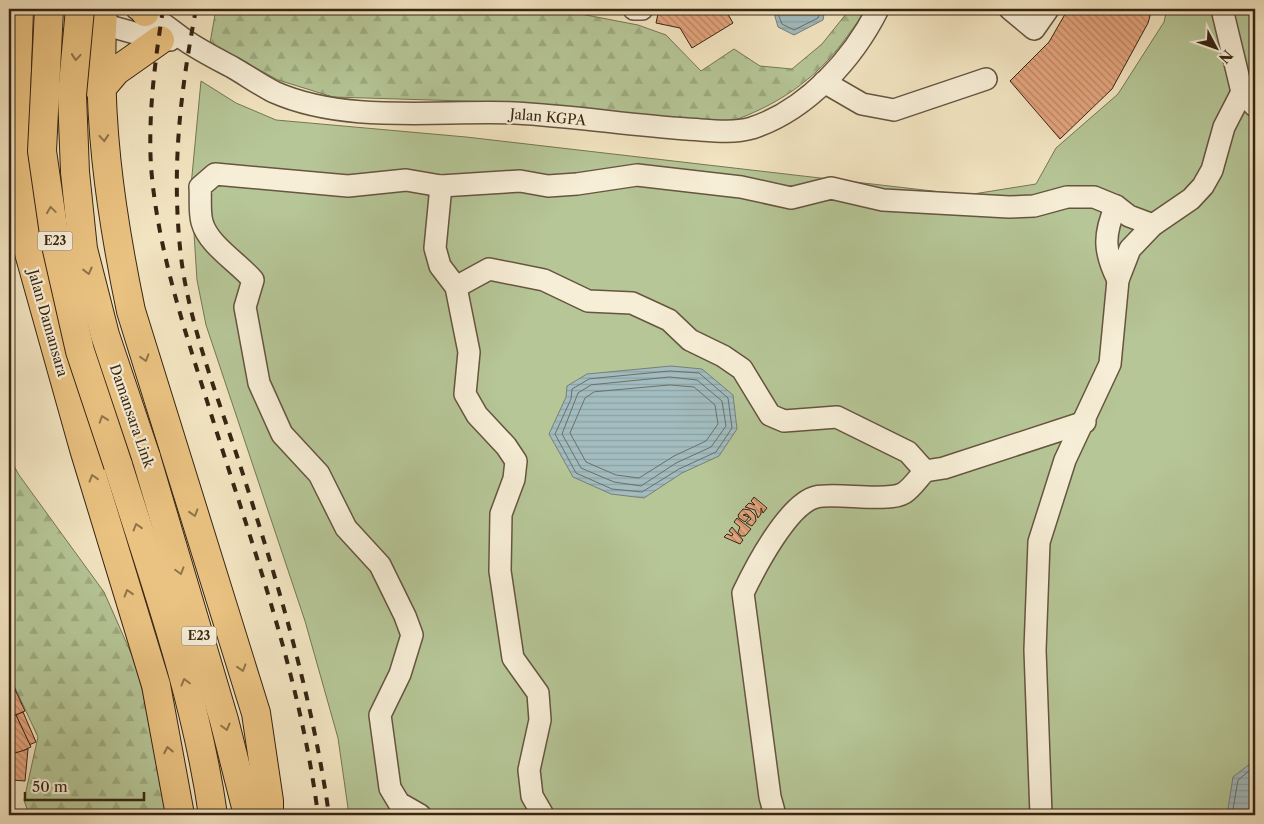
<svg xmlns="http://www.w3.org/2000/svg" width="1264" height="824" viewBox="0 0 1264 824" font-family="'Libre Caslon Text',serif">
<style>
.grass{fill:#b6c697;stroke:#767655}
.forest{fill:url(#forest-firs);stroke:#767655}
.water{fill:url(#water-rules);stroke:#77807a}
.lines{fill:none;stroke-linecap:round;stroke-linejoin:round}
.shore{stroke:#6c7069;stroke-width:1}
.building{fill:url(#building-back-hatch);stroke:#372513}
.minor-casing{stroke:#66553f;stroke-width:24}
.major-casing{stroke:#372513;stroke-width:30}
.highway-casing{stroke:#372513;stroke-width:30}
.minor{stroke:#f7eed7;stroke-width:21}
.major{stroke:#eac281;stroke-width:28}
.highway{stroke:#eac281;stroke-width:28}
.rail{stroke:#372513;stroke-width:4;stroke-dasharray:9 9;stroke-linecap:butt}
.highway-bridge-casing{stroke:#372513;stroke-width:30;stroke-linecap:butt}
.highway-bridge{stroke:#eac281;stroke-width:28}
.oneway{stroke:#90744a}
.labels{text-anchor:middle;stroke-width:4.5;stroke-linejoin:round;paint-order:stroke}
.shield{fill:#f7eed7;stroke:#71614e;stroke-width:1}
.shield-label{font-size:12px;font-weight:bold;fill:#372513}
.street-label{font-size:14px;fill:#372513;stroke:#f7eed7}
</style>
<defs>
<pattern id="forest-firs" width="22" height="20" patternUnits="userSpaceOnUse" patternTransform="scale(1.25)"><rect width="22" height="20" fill="#b6c697"/><path d="M5 1l3.5 6h-7zM16 11l3.5 6h-7z" fill="#9daa81"/></pattern>
<pattern id="water-rules" width="6" height="5" patternUnits="userSpaceOnUse" patternTransform="scale(1.25)"><rect width="6" height="5" fill="#a2bcbf"/><path d="M0 2.5h6" fill="none" stroke="#8ca1a3"/></pattern>
<pattern id="building-back-hatch" width="6" height="6" patternUnits="userSpaceOnUse" patternTransform="scale(1.25)"><rect width="6" height="6" fill="#e4a57e"/><path d="M-1 5l2 2M0 0l6 6M5-1l2 2" fill="none" stroke="#ba8666"/></pattern>
</defs>
<rect width="100%" height="100%" fill="#f3e5c2"/>
<filter id="stains"><feTurbulence type="fractalNoise" baseFrequency=".004" numOctaves="4"/><feColorMatrix values="0 0 0 0 .2 0 0 0 0 .09 0 0 0 0 .02 0 0 0 .5 -.17"/></filter>
<radialGradient id="worn" r=".72"><stop offset=".6" stop-color="#630" stop-opacity="0"/><stop offset="1" stop-color="#630" stop-opacity=".3"/></radialGradient>
<polygon class="grass" points="1167,9 1255,9 1255,815 349,815 338,738 305,621 206,325 197,280 191,186 201,81 236,103 276,120 466,137 967,195 1036,184 1056,148 1118,94 1164,22"/>
<g class="forest">
<path d="M216 9H555L638 25 666 35 701 71 734 49 760 66 792 69 822 44 850 9H864C860 20 853 28 846 38 815 81 776 106 727 123L529 103 333 97 278 80 210 43Z"/>
<polygon points="9,457 19,475 104,592 138,669 167,815 29,815 24,800 38,737 11,679 9,678"/>
</g>
<g class="water">
<polygon points="769,9 825,9 823,20 794,35 778,27 774,13"/>
<polygon points="671,366 702,369 733,395 737,429 719,456 682,473 644,498 611,494 573,477 549,434 566,397 567,386 587,374"/>
<polygon points="1255,760 1255,815 1227,815 1233,777"/>
</g>
<g class="lines">
<g class="shore">
<polyline points="776,9 782,24 794,30 818,18 820,9"/>
<polygon points="670,371 699,373 728,398 732,428 716,452 679,469 642,492 612,489 576,473 555,434 571,399 572,389 589,379"/>
<polygon points="670,377 697,380 722,401 726,426 711,447 676,463 641,486 614,482 581,468 562,434 578,393 591,385"/>
<polygon points="670,385 694,387 715,405 718,424 706,441 674,456 639,478 616,475 586,462 570,433 585,398 594,392"/>
<polyline points="1232,815 1238,780 1255,766"/>
</g>
</g>
<g class="building">
<polygon points="659,9 725,9 733,23 692,48 680,28 656,23"/>
<polygon points="1068,9 1152,9 1148,23 1112,89 1060,139 1010,81 1049,42"/>
<polygon points="754,497 767,508 763,513 761,508 761,514 758,518 755,510 745,507 749,503 755,505 751,501"/>
<polygon points="743,509 750,510 755,515 756,521 752,526 746,523 751,519 747,514 743,515 749,517 745,522 739,518 738,515"/>
<polygon points="737,518 751,529 745,536 741,536 738,532 740,527 734,522"/>
<polygon points="732,527 743,540 740,544 724,537 727,534 732,536 733,534 729,531"/>
<polygon points="12,683 25,711 9,718 9,684"/>
<polygon points="23,712 36,742 29,745 16,715"/>
<polygon points="16,715 31,747 14,755 9,744 9,718"/>
<polygon points="28,749 25,781 12,780 12,754"/>
</g>
<g class="lines">
<g class="minor-casing">
<g id="minor">
<path d="M137 9C154 16 167 27 182 38 197 49 215 58 232 67 246 75 260 85 274 92 346 124 438 110 515 113 572 116 629 125 687 129 707 130 732 134 752 128 807 110 853 59 878 9"/>
<polyline points="634,9 642,9"/>
<polyline points="1010,9 1034,29 1048,9"/>
<polyline points="1222,9 1242,92 1255,106"/>
<polyline points="102,24 160,40 170,40"/>
<polyline points="824,82 862,104 894,110 986,79"/>
<polyline points="441,186 435,248 440,266 456,287 469,352 465,394 477,415 506,446 516,461 514,479 501,514 500,571 513,658 538,693 540,720 529,770 532,796 543,815"/>
<path d="M1116 206C1103 235 1104 252 1118 280"/>
<polyline points="456,287 489,269 544,280 588,301 632,303 669,320 690,340 723,356 742,369 770,415 784,421 837,417 908,452 925,471 944,468 1085,422"/>
<path d="M420 815 399 803 390 788 380 715 400 674 412 635 405 616 380 565 346 528 319 474 282 434 259 383 245 307 253 280C239 263 208 245 202 222 199 211 201 198 200 187L215 174 348 186 406 180 441 186 520 181 548 186 577 184 637 175 741 187 791 198 831 188 883 200 1009 207 1034 206 1067 197H1094L1116 206 1129 216 1153 225"/>
<path d="M775 815 770 797 743 593C755 568 788 504 816 497 835 492 888 503 904 493 912 488 919 477 925 471"/>
<polyline points="1041,815 1035,650 1039,542 1065,460 1110,364 1118,280 1130,249 1153,225 1191,199 1203,186 1212,170 1224,127 1242,92"/>
</g>
</g>
<g class="major-casing">
<polyline id="major" points="19,9 15,132 29,253 84,449 156,685 180,815"/>
</g>
<g class="highway-casing">
<g id="highway">
<path d="M103 9C96 112 110 210 131 311L256 713 269 801V815"/>
<polyline points="143,9 145,12"/>
<polyline points="100,90 116,71 160,40"/>
<polyline points="146,457 224,720 248,815"/>
<path d="M118 465C154 580 196 695 213 815"/>
</g>
</g>
<use href="#minor" class="minor"/>
<use href="#major" class="major"/>
<use href="#highway" class="highway"/>
<g class="rail">
<path d="M163 9C155 61 148 114 151 166 157 246 183 325 207 401 249 537 300 673 318 815"/>
<path d="M196 9C180 94 171 170 181 257 190 328 218 397 240 465 277 580 312 695 329 815"/>
</g>
<g class="highway-bridge-casing">
<g id="highway-bridge">
<polyline points="49,9 42,151 55,241 80,351 118,465"/>
<polyline points="80,9 72,95 75,172 83,249 105,335 146,457"/>
</g>
</g>
<use href="#highway-bridge" class="highway-bridge"/>
</g>
<defs><path id="oneway-chevron" d="M-2-3.5L2.5 0L-2 3.5" fill="none" stroke-width="1.6" stroke-linecap="round" stroke-linejoin="round" transform="scale(1.25)"/></defs>
<g class="oneway">
<use href="#oneway-chevron" transform="translate(76 57) rotate(95)"/>
<use href="#oneway-chevron" transform="translate(104 138) rotate(85)"/>
<use href="#oneway-chevron" transform="translate(51 210) rotate(-98)"/>
<use href="#oneway-chevron" transform="translate(88 271) rotate(76)"/>
<use href="#oneway-chevron" transform="translate(145 358) rotate(73)"/>
<use href="#oneway-chevron" transform="translate(103 419) rotate(-109)"/>
<use href="#oneway-chevron" transform="translate(93 478) rotate(-107)"/>
<use href="#oneway-chevron" transform="translate(194 513) rotate(73)"/>
<use href="#oneway-chevron" transform="translate(137 527) rotate(-107)"/>
<use href="#oneway-chevron" transform="translate(180 571) rotate(74)"/>
<use href="#oneway-chevron" transform="translate(128 593) rotate(-107)"/>
<use href="#oneway-chevron" transform="translate(242 668) rotate(73)"/>
<use href="#oneway-chevron" transform="translate(185 682) rotate(-105)"/>
<use href="#oneway-chevron" transform="translate(226 727) rotate(75)"/>
<use href="#oneway-chevron" transform="translate(168 750) rotate(-101)"/>
</g>
<g class="labels">
<g class="shield">
<rect x="37.5" y="231.5" width="35" height="19" rx="4"/>
<rect x="181.5" y="626.5" width="35" height="19" rx="4"/>
</g>
<g class="shield-label">
<text x="55" y="245">E23</text>
<text x="199" y="640">E23</text>
</g>
<g class="street-label">
<text transform="translate(548 117) rotate(5)" y="5">Jalan KGPA</text>
<text transform="translate(48 323) rotate(74)" y="5">Jalan Damansara</text>
<text transform="translate(132 416) rotate(71)" y="5">Damansara Link</text>
</g>
</g>
<rect width="1264" height="824" fill="none" stroke="#f3e5c2" stroke-width="30"/>
<rect x="10" y="10" width="1244" height="804" fill="none" stroke="#372513" stroke-width="2.5"/>
<rect x="15" y="15" width="1234" height="794" fill="none" stroke="#372513"/>
<g transform="translate(1216 48) rotate(131)" stroke="#f7eed7" stroke-width="4" paint-order="stroke">
<path d="M0-4L9 19L0 12L-9 19Z" fill="#372513"/>
<text y="-8" font-size="14" font-weight="bold" text-anchor="middle" fill="#372513">N</text>
</g>
<path d="M25 792v8h119v-8" fill="none" stroke="#372513" stroke-width="2.5"/>
<text x="32" y="792" font-size="15" fill="#372513" stroke="#f7eed7" stroke-width="4" paint-order="stroke">50 m</text>
<rect width="100%" height="100%" filter="url(#stains)"/>
<rect width="100%" height="100%" fill="url(#worn)"/>
</svg>
